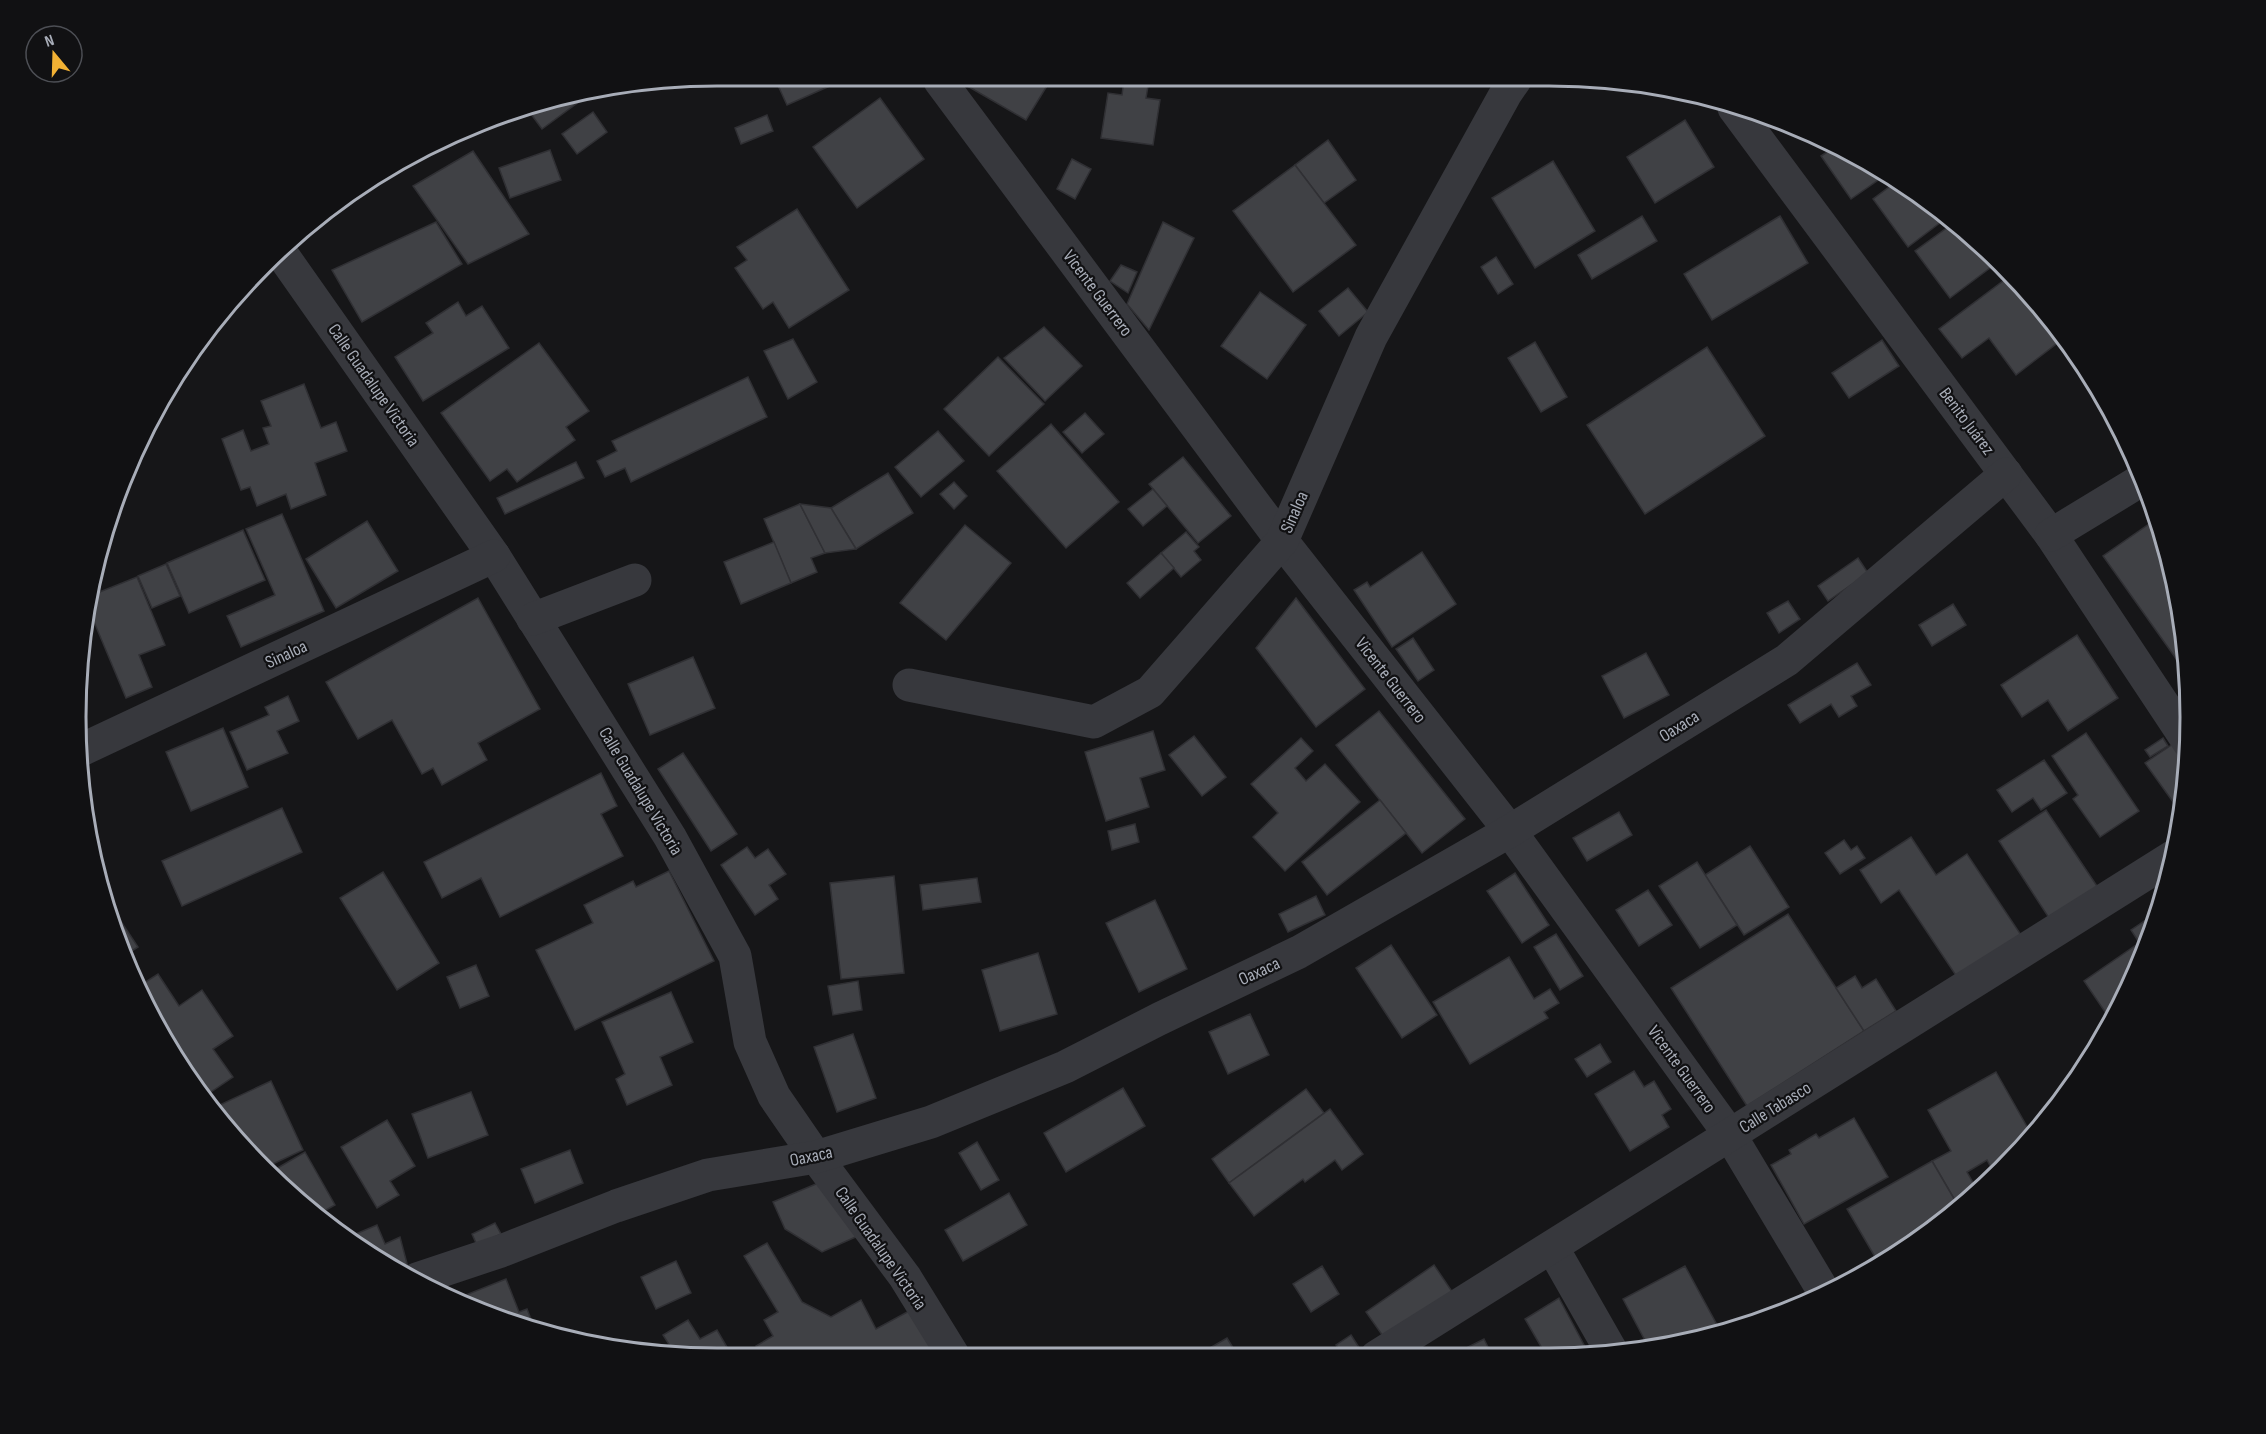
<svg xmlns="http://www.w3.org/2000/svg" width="2266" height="1434" viewBox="0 0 2266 1434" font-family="'Sofia Sans Condensed',sans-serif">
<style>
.building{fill:#404145;stroke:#303034;stroke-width:1.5}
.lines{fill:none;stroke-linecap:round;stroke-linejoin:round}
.street{stroke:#37383d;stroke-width:33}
.labels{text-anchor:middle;stroke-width:4.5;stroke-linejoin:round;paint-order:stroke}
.street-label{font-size:18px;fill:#a8adb8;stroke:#111113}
.rim{fill:none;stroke:#a8adb8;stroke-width:3}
</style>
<rect width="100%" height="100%" fill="#161618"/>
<g class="building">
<polygon points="1124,80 1149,80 1146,98 1160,100 1153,145 1101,138 1108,93 1122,95"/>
<polygon points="776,81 841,81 787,105"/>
<polygon points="967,81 1050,81 1026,120 964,84"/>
<polygon points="580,93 584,98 542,129 525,106"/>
<polygon points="880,98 924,159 857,208 813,147"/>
<polygon points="593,112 607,132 577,154 562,134"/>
<polygon points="767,115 773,131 741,144 735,128"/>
<polygon points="1685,120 1714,167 1655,203 1627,157"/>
<polygon points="1328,140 1356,180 1324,203 1295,165"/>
<polygon points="1835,147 1884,176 1851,199 1821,156"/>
<polygon points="550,150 561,180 510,198 499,168"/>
<polygon points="473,151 529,234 468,264 413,186"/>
<polygon points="1072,159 1091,169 1075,199 1057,189"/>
<polygon points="1553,161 1595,231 1535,268 1492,198"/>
<polygon points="1295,165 1356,245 1293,292 1233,211"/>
<polygon points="1896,182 1940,208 1949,216 1908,247 1873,199"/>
<polygon points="797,209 849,290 789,328 773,302 763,309 735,268 747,260 737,247"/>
<polygon points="1642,216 1657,241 1592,279 1578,255"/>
<polygon points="1780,216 1808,263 1712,320 1684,274"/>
<polygon points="436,222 462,264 362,322 332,270"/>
<polygon points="1163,222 1194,238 1149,330 1127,304"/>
<polygon points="1955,222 1998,262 1950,298 1915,251"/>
<polygon points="1496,257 1513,284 1498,294 1481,267"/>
<polygon points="1121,265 1137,272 1128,293 1110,281"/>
<polygon points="2011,275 2032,294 2064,338 2016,375 1989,338 1962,358 1939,329"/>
<polygon points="1348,288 1368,312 1339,336 1319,311"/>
<polygon points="1260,292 1306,325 1267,379 1221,346"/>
<polygon points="458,302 466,316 482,306 509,348 423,401 395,357 433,333 426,323"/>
<polygon points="1044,327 1082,366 1045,401 1004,358"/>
<polygon points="793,339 817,382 788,399 764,351"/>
<polygon points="1882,340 1899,366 1849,398 1832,373"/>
<polygon points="1535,342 1567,397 1541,412 1508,358"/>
<polygon points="539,343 589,411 566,427 575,440 517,482 507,469 490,481 441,413"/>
<polygon points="1707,347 1765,436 1645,514 1587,425"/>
<polygon points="998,357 1044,404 989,456 944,409"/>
<polygon points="748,377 767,417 631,482 625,468 605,477 597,461 617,451 612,441"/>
<polygon points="304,384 321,428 336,422 347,451 315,463 326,495 291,509 286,494 257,506 250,487 241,490 222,439 243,430 251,451 269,444 263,428 271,426 261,401"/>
<polygon points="1085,413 1104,434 1082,453 1063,432"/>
<polygon points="1051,424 1119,502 1066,548 997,471"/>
<polygon points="938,431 964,461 921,497 895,467"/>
<polygon points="1183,457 1231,516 1198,543 1149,484"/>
<polygon points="576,462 584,478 505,514 497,498"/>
<polygon points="888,473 913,513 856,549 831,508"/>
<polygon points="954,482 967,496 954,509 940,494"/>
<polygon points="1153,489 1167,506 1143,526 1128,509"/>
<polygon points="800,504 825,553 811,558 817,572 791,583 764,519"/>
<polygon points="800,504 831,508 856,549 825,553"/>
<polygon points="282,514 324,611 241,647 227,616 275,595 246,529"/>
<polygon points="367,521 398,571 336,608 306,559"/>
<polygon points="2149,524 2161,541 2164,539 2186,634 2187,674 2103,556"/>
<polygon points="965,525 1011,563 946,640 900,603"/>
<polygon points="243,530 265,580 189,613 167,563"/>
<polygon points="1186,532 1199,547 1194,551 1201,560 1181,577 1161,553"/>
<polygon points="774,542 791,583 741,604 724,562"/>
<polygon points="1422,552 1456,604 1392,647 1354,590 1367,582 1370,587"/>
<polygon points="1161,553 1174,568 1140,598 1127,583"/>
<polygon points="1858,558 1868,573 1828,601 1818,586"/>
<polygon points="166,564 180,596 152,608 138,576"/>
<polygon points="137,577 165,645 139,655 152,687 126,698 89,610 92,595"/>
<polygon points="478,598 540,709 478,743 487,760 442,785 433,768 422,774 392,720 358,739 326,682"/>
<polygon points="1296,598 1365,689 1316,727 1256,648"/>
<polygon points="1788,601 1800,619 1779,633 1767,613"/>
<polygon points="1953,604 1966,625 1932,646 1919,625"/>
<polygon points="2077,635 2118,698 2068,731 2048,700 2022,717 2001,685"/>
<polygon points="1413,638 1434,670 1418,681 1396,649"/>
<polygon points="1646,653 1669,695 1624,718 1602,676"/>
<polygon points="693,657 715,708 650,735 628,684"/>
<polygon points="1857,663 1871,685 1851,696 1857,706 1839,717 1831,704 1800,723 1788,705"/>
<polygon points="288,696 299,721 277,731 288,753 247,770 230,732 269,715 265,707"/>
<polygon points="1379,711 1465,819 1422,853 1336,745"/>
<polygon points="223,728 248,787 191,811 166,752"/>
<polygon points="1153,731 1165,770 1140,778 1149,807 1106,821 1085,752"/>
<polygon points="2086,733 2139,811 2100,837 2073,799 2078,795 2052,756"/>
<polygon points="1194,736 1226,777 1202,796 1169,755"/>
<polygon points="1301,738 1313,751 1295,768 1306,781 1325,764 1360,802 1285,871 1253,837 1278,813 1251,784"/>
<polygon points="2163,738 2168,746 2150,757 2145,750"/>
<polygon points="2173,744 2188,766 2181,813 2145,763"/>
<polygon points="683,753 737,834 711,851 658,769"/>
<polygon points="2044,760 2067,793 2041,810 2033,798 2012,812 1997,790"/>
<polygon points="601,773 617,806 601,814 623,856 500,917 481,878 442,898 424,862"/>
<polygon points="1380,800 1406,833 1327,895 1302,862"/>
<polygon points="282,808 302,852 182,906 162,861"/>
<polygon points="2046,810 2099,889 2051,921 1999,841"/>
<polygon points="1619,812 1632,835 1587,861 1573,838"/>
<polygon points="1135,824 1139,842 1112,850 1108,831"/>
<polygon points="1911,837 1936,875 1967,854 2021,935 1957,977 1899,890 1881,903 1860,870"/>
<polygon points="1844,840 1851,850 1857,846 1865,858 1840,874 1825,853"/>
<polygon points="1750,846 1789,907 1744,935 1705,875"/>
<polygon points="747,847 755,858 768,849 786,874 769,885 778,899 755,915 721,865"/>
<polygon points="1697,862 1737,925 1700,948 1659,886"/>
<polygon points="669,871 714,961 575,1030 536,950 593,923 584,905 633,881 636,887"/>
<polygon points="383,872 439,963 397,990 340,898"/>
<polygon points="1515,873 1549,925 1522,943 1487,891"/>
<polygon points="894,876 904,973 841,979 830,883"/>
<polygon points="977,878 981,902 923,910 920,885"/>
<polygon points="1648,890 1672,925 1639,946 1616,910"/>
<polygon points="1316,896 1325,915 1288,932 1279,914"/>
<polygon points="1155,900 1187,969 1139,992 1106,923"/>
<polygon points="2158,912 2144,950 2131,930"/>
<polygon points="1788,914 1864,1031 1747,1106 1671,988"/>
<polygon points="120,920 138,947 124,956 113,925"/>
<polygon points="1556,934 1583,976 1560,990 1534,947"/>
<polygon points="2139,943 2144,950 2125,1001 2112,1022 2084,981"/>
<polygon points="1391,945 1437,1015 1402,1038 1356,968"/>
<polygon points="1038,953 1057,1014 1000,1031 982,970"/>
<polygon points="1509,957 1534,999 1550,989 1559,1003 1544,1012 1548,1018 1470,1064 1433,1002"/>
<polygon points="476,965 489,996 460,1008 447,977"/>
<polygon points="158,974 179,1006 202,990 233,1036 213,1049 233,1077 202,1098 183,1073 141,1001 136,988"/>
<polygon points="1855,976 1862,988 1876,979 1896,1011 1864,1031 1836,988"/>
<polygon points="858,981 862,1010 833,1015 828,986"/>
<polygon points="671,992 693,1042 660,1057 672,1085 627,1105 616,1079 625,1074 602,1022"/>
<polygon points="1250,1014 1269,1055 1228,1074 1209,1032"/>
<polygon points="853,1034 876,1098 837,1112 814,1047"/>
<polygon points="1600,1044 1611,1062 1587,1077 1575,1059"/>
<polygon points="1634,1071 1644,1087 1654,1081 1671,1109 1662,1115 1669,1127 1630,1151 1595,1094"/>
<polygon points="1996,1072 2029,1130 2048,1119 1995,1175 1987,1160 1967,1172 1979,1193 1960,1209 1932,1161 1951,1151 1928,1110"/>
<polygon points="271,1081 303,1150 264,1168 235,1141 211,1109"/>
<polygon points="1123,1088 1145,1126 1066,1172 1044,1133"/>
<polygon points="1306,1089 1324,1113 1229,1183 1212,1159"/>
<polygon points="471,1092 488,1135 428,1158 412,1114"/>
<polygon points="1330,1109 1363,1154 1342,1170 1335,1160 1305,1182 1303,1179 1254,1216 1229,1183"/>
<polygon points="1854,1118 1888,1177 1804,1224 1771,1165 1791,1154 1789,1150 1816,1134 1819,1138"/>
<polygon points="387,1120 415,1166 390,1181 399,1195 377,1208 341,1147"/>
<polygon points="977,1142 999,1180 981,1190 959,1153"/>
<polygon points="570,1150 583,1183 535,1203 521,1169"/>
<polygon points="305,1152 335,1205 315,1216 269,1173"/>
<polygon points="1932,1161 1960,1209 1909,1245 1878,1262 1847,1209"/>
<polygon points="835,1176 860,1235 822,1252 785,1229 773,1202"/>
<polygon points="1009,1193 1027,1225 963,1261 945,1230"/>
<polygon points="495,1223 501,1234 477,1245 472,1234"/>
<polygon points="377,1225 385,1244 400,1237 410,1275 346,1238"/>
<polygon points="767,1243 802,1302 831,1317 861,1300 876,1329 911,1310 934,1351 926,1355 761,1354 756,1346 773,1336 764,1320 778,1312 744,1256"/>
<polygon points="676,1261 691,1293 656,1309 641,1277"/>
<polygon points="1434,1265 1453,1293 1385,1339 1366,1312"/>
<polygon points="1322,1266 1339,1294 1311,1312 1293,1284"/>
<polygon points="1685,1266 1722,1334 1649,1348 1623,1299"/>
<polygon points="506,1279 519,1312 527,1309 534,1327 472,1310 453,1300"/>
<polygon points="1559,1298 1591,1358 1547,1357 1525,1319"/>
<polygon points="688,1320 700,1339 717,1330 731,1354 671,1354 674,1352 663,1335"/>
<polygon points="1351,1335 1362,1352 1356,1357 1344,1357 1336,1345"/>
<polygon points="1227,1338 1238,1356 1196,1356"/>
<polygon points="1484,1339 1493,1357 1463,1357 1460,1351"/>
</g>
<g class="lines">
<g class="street">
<polyline points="940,81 1282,541 1510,831 1730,1135 1824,1292"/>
<polyline points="1734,108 2051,535 2189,743"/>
<polyline points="279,250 494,556 670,837 735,956 750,1042 774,1096 816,1157 905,1277 953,1355"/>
<polyline points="2051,535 2143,479"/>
<polyline points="533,619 635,580"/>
<polyline points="909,685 1094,722 1150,692 1282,541 1371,337 1506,93 1515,80"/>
<polyline points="79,751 494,556"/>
<polyline points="1552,1247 1613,1354"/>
<polyline points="417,1279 501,1251 616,1206 708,1175 816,1157 931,1122 1065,1067 1159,1019 1299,952 1510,831 1787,660 2006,474"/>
<polyline points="1376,1357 2174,856"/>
</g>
</g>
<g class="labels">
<g class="street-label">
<text transform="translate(1098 293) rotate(53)" y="6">Vicente Guerrero</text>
<text transform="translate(374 385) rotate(55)" y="6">Calle Guadalupe Victoria</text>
<text transform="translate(1967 421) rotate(53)" y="6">Benito Juárez</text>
<text transform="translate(1294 512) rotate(-66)" y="6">Sinaloa</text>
<text transform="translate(286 654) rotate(-25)" y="6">Sinaloa</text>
<text transform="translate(1391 680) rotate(52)" y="6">Vicente Guerrero</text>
<text transform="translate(1679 726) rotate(-32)" y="6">Oaxaca</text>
<text transform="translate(641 791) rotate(59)" y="6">Calle Guadalupe Victoria</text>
<text transform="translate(1259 971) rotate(-25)" y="6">Oaxaca</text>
<text transform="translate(1682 1069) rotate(54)" y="6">Vicente Guerrero</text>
<text transform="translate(1775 1107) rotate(-32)" y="6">Calle Tabasco</text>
<text transform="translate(811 1156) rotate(-12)" y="6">Oaxaca</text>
<text transform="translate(881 1248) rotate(55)" y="6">Calle Guadalupe Victoria</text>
</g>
</g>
<path d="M0 0H2266V1434H0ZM717 86H1549A631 631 0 0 1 2180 717V717A631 631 0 0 1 1549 1348H717A631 631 0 0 1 86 717V717A631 631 0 0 1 717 86Z" fill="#111113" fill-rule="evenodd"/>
<path class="rim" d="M717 86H1549A631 631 0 0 1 2180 717V717A631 631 0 0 1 1549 1348H717A631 631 0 0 1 86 717V717A631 631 0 0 1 717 86Z"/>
<g transform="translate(54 54) rotate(341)"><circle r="28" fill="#111113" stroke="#4d4f55" stroke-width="1.5"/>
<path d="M0-4.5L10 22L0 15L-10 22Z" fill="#f2b134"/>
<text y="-9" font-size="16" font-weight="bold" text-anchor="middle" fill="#a8adb8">N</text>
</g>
</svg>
